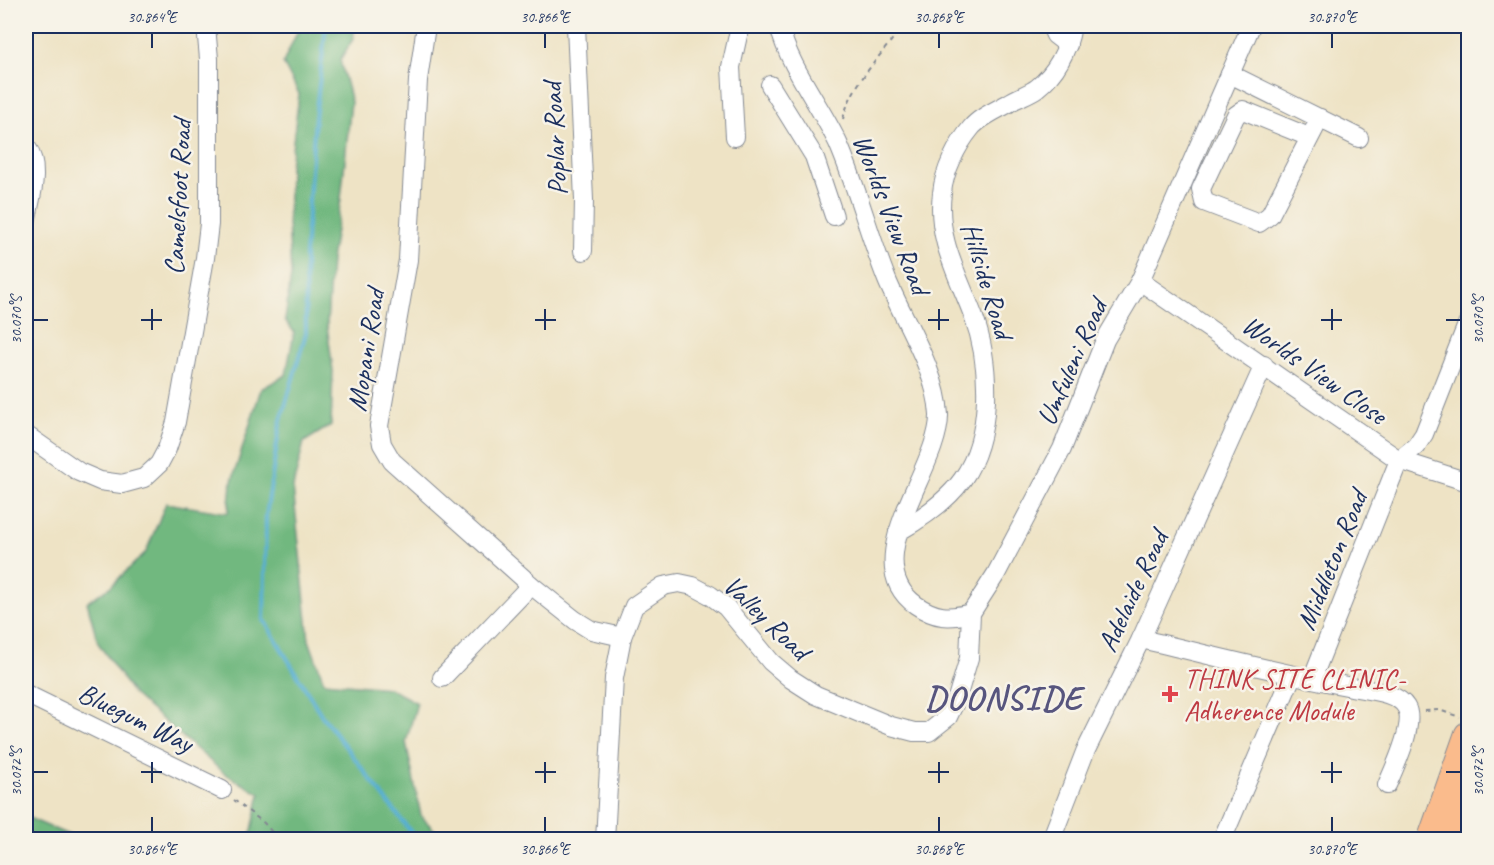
<svg xmlns="http://www.w3.org/2000/svg" width="1494" height="865" viewBox="0 0 1494 865" font-family="Caveat,sans-serif">
<style>
.forest{fill:#71b87f;stroke:#46746e;stroke-width:1.5}
.lines{fill:none;stroke-linecap:round;stroke-linejoin:round}
.stream{stroke:#55afd3;stroke-width:4}
.minor-casing{stroke:#848992;stroke-width:20}
.highway-casing{stroke:#848992;stroke-width:29}
.path{stroke:#848992;stroke-width:2;stroke-dasharray:4.5 4.5;stroke-linecap:butt}
.minor{stroke:#fff;stroke-width:18}
.highway{stroke:#fabb8c;stroke-width:27}
.ticks{fill:none;stroke:#1b2f5e;stroke-width:2}
.health-dot{fill:#e0444e;stroke:#f7f3e8;stroke-width:2}
.labels{text-anchor:middle;stroke-width:5;stroke-linejoin:round;paint-order:stroke}
.street-label{font-size:28px;fill:#1b2f5e;stroke:#f7f3e8}
.health-label{font-size:28px;fill:#be3a42;stroke:#f7f3e8;text-anchor:start}
.district-label{font-size:34px;font-weight:bold;letter-spacing:1.5px;fill:#57557e;stroke:#f7f3e8}
.neatline{fill:none;stroke:#1b2f5e;stroke-width:2}
.ticks-label{font-size:15px;text-anchor:middle;fill:#1b2f5e}
</style>
<rect width="100%" height="100%" fill="#f7f3e8"/>
<filter id="ink" filterUnits="userSpaceOnUse"><feTurbulence type="fractalNoise" baseFrequency=".0167" numOctaves="2"/><feDisplacementMap in="SourceGraphic" scale="12" xChannelSelector="R" yChannelSelector="G"/><feConvolveMatrix kernelMatrix="1 2 1 2 8 2 1 2 1" color-interpolation-filters="sRGB"/></filter>
<filter id="wash" filterUnits="userSpaceOnUse"><feTurbulence type="fractalNoise" baseFrequency=".008" numOctaves="4" result="noise"/><feDisplacementMap in="SourceGraphic" scale="24" xChannelSelector="R" yChannelSelector="G"/><feGaussianBlur stdDeviation="1.35" result="paint"/><feColorMatrix in="noise" values="0 0 0 0 0 0 0 0 0 0 0 0 0 0 0 0 0 1.4 0 .05"/><feComposite in="paint" operator="in"/></filter>
<g filter="url(#wash)">
<rect width="100%" height="100%" fill="#eee3c5"/>
<g class="forest">
<polygon points="300,26 355,26 353,39 340,60 351,102 341,199 331,260 327,325 333,371 331,425 304,442 293,487 309,640 324,682 389,688 417,703 406,742 421,816 443,839 250,839 260,794 224,773 133,694 98,643 87,602 110,587 146,552 166,503 228,513 231,484 261,389 286,375 294,332 285,320 291,275 288,221 290,166 299,94 283,63"/>
<polygon points="26,816 31,819 78,839 26,839"/>
</g>
<g class="lines">
<polyline class="stream" points="326,26 315,118 305,254 306,333 280,424 266,516 264,620 322,716 417,840"/>
</g>
</g>
<g filter="url(#ink)">
<g class="lines">
<g class="minor-casing">
<g id="minor">
<polyline points="426,26 418,80 408,260 379,426 382,444 392,461 531,585 575,620 591,630 622,637"/>
<polyline points="576,26 584,200 583,251"/>
<path d="M779 26C790 69 819 103 838 143 857 187 869 235 887 280 904 321 937 371 939 415 940 468 854 561 916 605 935 618 949 619 971 613"/>
<polyline points="1051,26 1055,35 1068,45"/>
<polyline points="1230,74 1359,138"/>
<polyline points="770,85 814,156 834,216"/>
<polyline points="735,137 731,67 740,26"/>
<polyline points="1309,137 1243,110 1236,115 1201,189 1204,202 1259,223 1270,215 1320,118"/>
<path d="M26 146C42 167 30 199 26 223"/>
<polyline points="1140,281 1399,460 1468,482"/>
<polyline points="26,435 79,472 100,481 122,484 144,478 159,464 167,449 176,422 205,258 209,224 209,59 206,26"/>
<path d="M898 532C956 499 983 468 986 400 987 372 983 342 973 315 958 275 936 238 942 193 944 171 957 145 971 128 980 117 997 110 1009 103 1018 97 1029 94 1037 88 1057 72 1068 49 1072 26"/>
<path d="M1141 639C1210 655 1278 673 1347 686 1363 690 1397 691 1406 707 1416 723 1394 769 1387 785"/>
<polyline points="442,678 531,585"/>
<polyline points="1312,679 1399,460 1416,446 1424,434 1468,322"/>
<polyline points="26,694 222,790"/>
<polyline points="605,840 614,678 622,637 634,606 663,586 679,583 693,586 710,595 726,607 771,662 791,679 816,695 891,726 914,732 929,732 948,717 957,698 969,658 971,613 996,574 1062,449 1105,340 1140,281 1251,26"/>
<polyline points="1051,840 1085,752 1141,639 1264,365"/>
<polyline points="1222,840 1292,676"/>
</g>
</g>
<g class="highway-casing">
<g id="highway">
<polyline points="1450,838 1468,792"/>
<polyline points="1431,840 1468,735"/>
</g>
</g>
<g class="path">
<path d="M843 119C852 82 882 56 902 26"/>
<polyline points="1425,711 1439,710 1460,717"/>
<polyline points="234,800 264,823 279,840"/>
</g>
<use href="#minor" class="minor"/>
<use href="#highway" class="highway"/>
</g>
</g>
<path class="ticks" d="M152 33V48M545 33V48M939 33V48M1332 33V48M152 309V330M545 309V330M939 309V330M1332 309V330M33 320H48M141 320H162M535 320H556M928 320H949M1321 320H1342M1446 320H1461M152 762V783M545 762V783M939 762V783M1332 762V783M33 772H48M141 772H162M535 772H556M928 772H949M1321 772H1342M1446 772H1461M152 817V832M545 817V832M939 817V832M1332 817V832"/>
<path class="health-dot" d="M1167 685h6v6h6v6h-6v6h-6v-6h-6v-6h6z"/>
<g class="labels">
<g class="street-label">
<text transform="translate(554 139) rotate(-93)" y="10">Poplar Road</text>
<text transform="translate(177 197) rotate(-87)" y="10">Camelsfoot Road</text>
<text transform="translate(892 214) rotate(69)" y="10">Worlds View Road</text>
<text transform="translate(988 280) rotate(73)" y="10">Hillside Road</text>
<text transform="translate(365 350) rotate(-81)" y="10">Mopani Road</text>
<text transform="translate(1071 362) rotate(-66)" y="10">Umfuleni Road</text>
<text transform="translate(1315 369) rotate(35)" y="10">Worlds View Close</text>
<text transform="translate(1331 560) rotate(-68)" y="10">Middleton Road</text>
<text transform="translate(1132 591) rotate(-65)" y="10">Adelaide Road</text>
<text transform="translate(767 617) rotate(44)" y="10">Valley Road</text>
<text transform="translate(136 717) rotate(26)" y="10">Bluegum Way</text>
</g>
<g class="health-label">
<text x="1184" y="688">THINK SITE CLINIC-<tspan x="1184" dy="32">Adherence Module</tspan></text>
</g>
<g class="district-label">
<text x="1004" y="709">DOONSIDE</text>
</g>
</g>
<rect width="1494" height="865" fill="none" stroke="#f7f3e8" stroke-width="66"/>
<rect x="33" y="33" width="1428" height="799" class="neatline"/>
<g class="ticks-label">
<text x="152" y="22">30.864°E</text>
<text x="545" y="22">30.866°E</text>
<text x="939" y="22">30.868°E</text>
<text x="1332" y="22">30.870°E</text>
<text transform="translate(16 320) rotate(-90)" y="5">30.070°S</text>
<text transform="translate(1478 320) rotate(-90)" y="5">30.070°S</text>
<text transform="translate(16 772) rotate(-90)" y="5">30.072°S</text>
<text transform="translate(1478 772) rotate(-90)" y="5">30.072°S</text>
<text x="152" y="854">30.864°E</text>
<text x="545" y="854">30.866°E</text>
<text x="939" y="854">30.868°E</text>
<text x="1332" y="854">30.870°E</text>
</g>
</svg>
